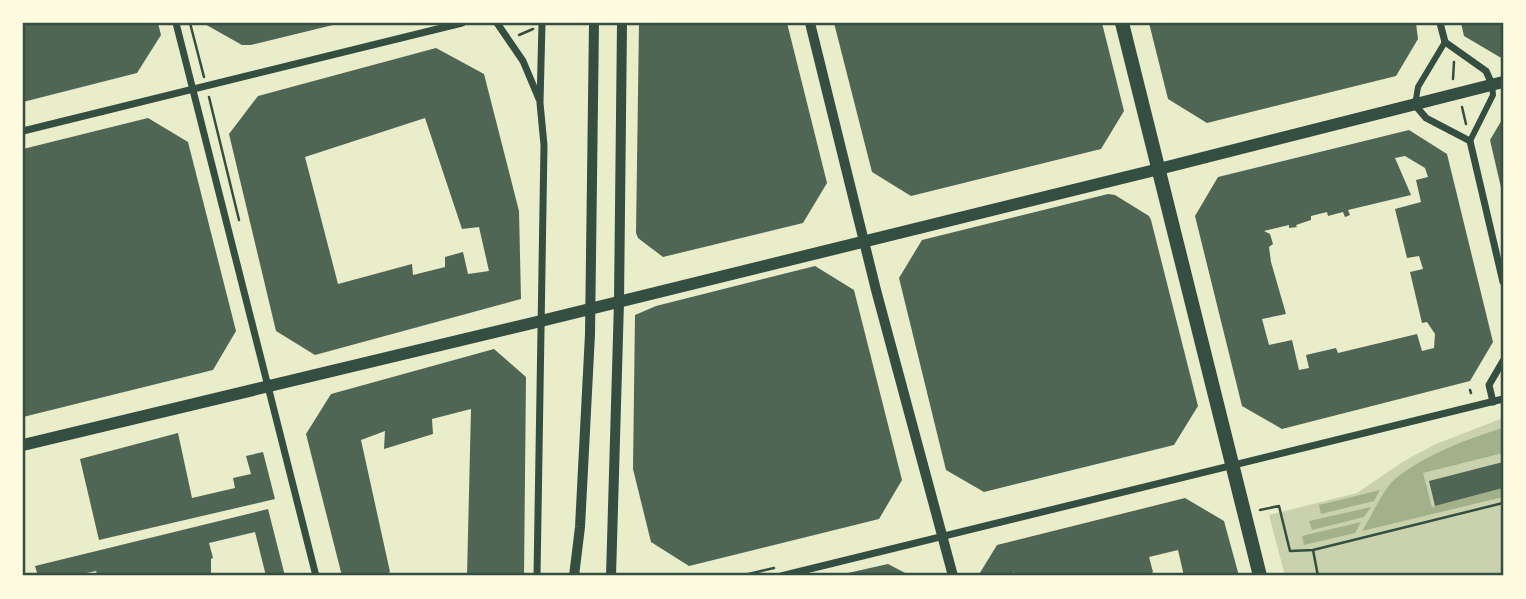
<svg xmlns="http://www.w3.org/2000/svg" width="1526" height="599" viewBox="0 0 1526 599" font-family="'Golos Text',sans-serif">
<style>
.green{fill:#cad2ad}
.water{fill:#a3b18a}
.building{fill:#4f6655;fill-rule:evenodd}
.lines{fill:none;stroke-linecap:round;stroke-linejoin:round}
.path{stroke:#344e41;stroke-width:2.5}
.pedestrian{stroke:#344e41;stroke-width:6}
.minor{stroke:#344e41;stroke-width:7}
.tertiary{stroke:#344e41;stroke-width:10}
.secondary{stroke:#344e41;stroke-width:12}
.primary{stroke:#344e41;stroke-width:14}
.neatline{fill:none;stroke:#344e41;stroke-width:2.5}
</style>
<rect width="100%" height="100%" fill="#e9edc9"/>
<polygon class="green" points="1503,418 1503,576 1285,576 1269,515 1357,493 1404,461 1436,444"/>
<g class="water">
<path d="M1503 428V453L1423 473 1432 507 1503 488V497L1362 531C1371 517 1383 490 1394 480 1420 457 1471 437 1503 428Z"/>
<polygon points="1380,490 1374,501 1321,514 1319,505"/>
<polygon points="1371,507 1364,517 1312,530 1309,521"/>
<polygon points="1361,522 1355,533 1304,545 1302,536"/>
</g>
<g class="building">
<polygon points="23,23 158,23 161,35 137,73 23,102"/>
<polygon points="203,23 337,23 337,24 251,45 242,45"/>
<polygon points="639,23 787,23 827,183 803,223 663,257 638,238 636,233"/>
<polygon points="834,23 1102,23 1124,111 1101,149 911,196 872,172"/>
<polygon points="1149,23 1416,23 1418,39 1396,76 1207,123 1168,99"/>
<polygon points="1461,23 1503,23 1503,59 1464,36"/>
<path d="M436 48 484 74 519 211 521 299 315 355 276 331 229 134 258 96ZM425 118 462 229 479 227 489 271 468 274 463 252 445 257V267L413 275 412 264 338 284 305 157Z"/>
<polygon points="148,118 188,142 236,331 213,370 23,417 23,149"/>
<polygon points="1503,118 1503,192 1502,192 1490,140"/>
<path d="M1409 130 1447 154 1493 342 1470 381 1282 429 1242 406 1195 216 1218 177ZM1405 156 1425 168 1428 177 1416 180 1421 202 1395 209 1407 258 1419 256 1423 269 1410 272 1422 323 1427 322 1435 334 1434 348 1422 351 1417 334 1338 353 1336 348 1306 355 1309 368 1299 370 1292 340 1269 345 1262 319 1286 314 1271 262 1269 247 1273 244 1270 234 1264 231 1289 225V228L1297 227 1296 225 1311 220V216L1327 212 1328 216 1343 212 1345 217 1350 215 1348 210 1411 195 1395 158Z"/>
<polygon points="1108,194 1115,195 1149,216 1151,220 1198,406 1174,445 984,492 946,470 899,278 922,240"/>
<polygon points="815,266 854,290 902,480 879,519 689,566 651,542 633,469 635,315 656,306"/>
<polygon points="494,349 526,377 524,576 467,576 471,409 432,419 433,434 384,449 385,431 361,440 390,572 382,576 342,576 306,434 331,394"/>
<polygon points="178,433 192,498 235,488 233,478 251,474 246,456 263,452 275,499 99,540 80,459"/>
<polygon points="1503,462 1503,488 1435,506 1429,481"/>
<polygon points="1185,498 1224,521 1239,576 1184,576 1178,550 1149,557 1153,572 1146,576 1015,576 1014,572 1010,576 978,576 997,545"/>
<polygon points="268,509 285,576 266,576 255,532 209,543 213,558 211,559 211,576 98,576 96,571 72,576 38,576 35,566"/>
<polygon points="888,564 911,576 839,576 839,575"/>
</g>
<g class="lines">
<g class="path">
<polyline points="190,23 204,77"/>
<polyline points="519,35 533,29"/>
<polyline points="1453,79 1454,62"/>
<polyline points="209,97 239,220"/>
<polyline points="1462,107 1466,124"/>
<polyline points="1470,390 1471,393"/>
<polyline points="1260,510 1279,506 1290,551 1313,550 1503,503"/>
<polyline points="1313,550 1318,576"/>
<polyline points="740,576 774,568"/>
</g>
<g class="pedestrian">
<polyline points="1415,105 1418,87 1445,42"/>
<polyline points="1470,141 1493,95 1492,85"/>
</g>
<g class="minor">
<polyline points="176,23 316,576"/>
<polyline points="497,23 523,61 539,99"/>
<polyline points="1440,23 1445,42 1486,71 1492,84"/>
<polyline points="1415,105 1426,118 1470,141 1503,282"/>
<polyline points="23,131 462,23"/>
<polyline points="1493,402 1489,385 1503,361"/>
<polyline points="537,576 544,145 540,103 542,23"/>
<polyline points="781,576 1503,399"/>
</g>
<g class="tertiary">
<polyline points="810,23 876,290 953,576"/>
<polyline points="574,576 580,527 590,334 594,23"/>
<polyline points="611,576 619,302 622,23"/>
</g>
<polyline class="secondary" points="23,445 541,321 1159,169 1503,82"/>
<polyline class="primary" points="1122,23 1260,576"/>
</g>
<rect width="1526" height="599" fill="none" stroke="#fefae0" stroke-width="49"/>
<rect x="24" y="24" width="1478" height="550" class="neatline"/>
</svg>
